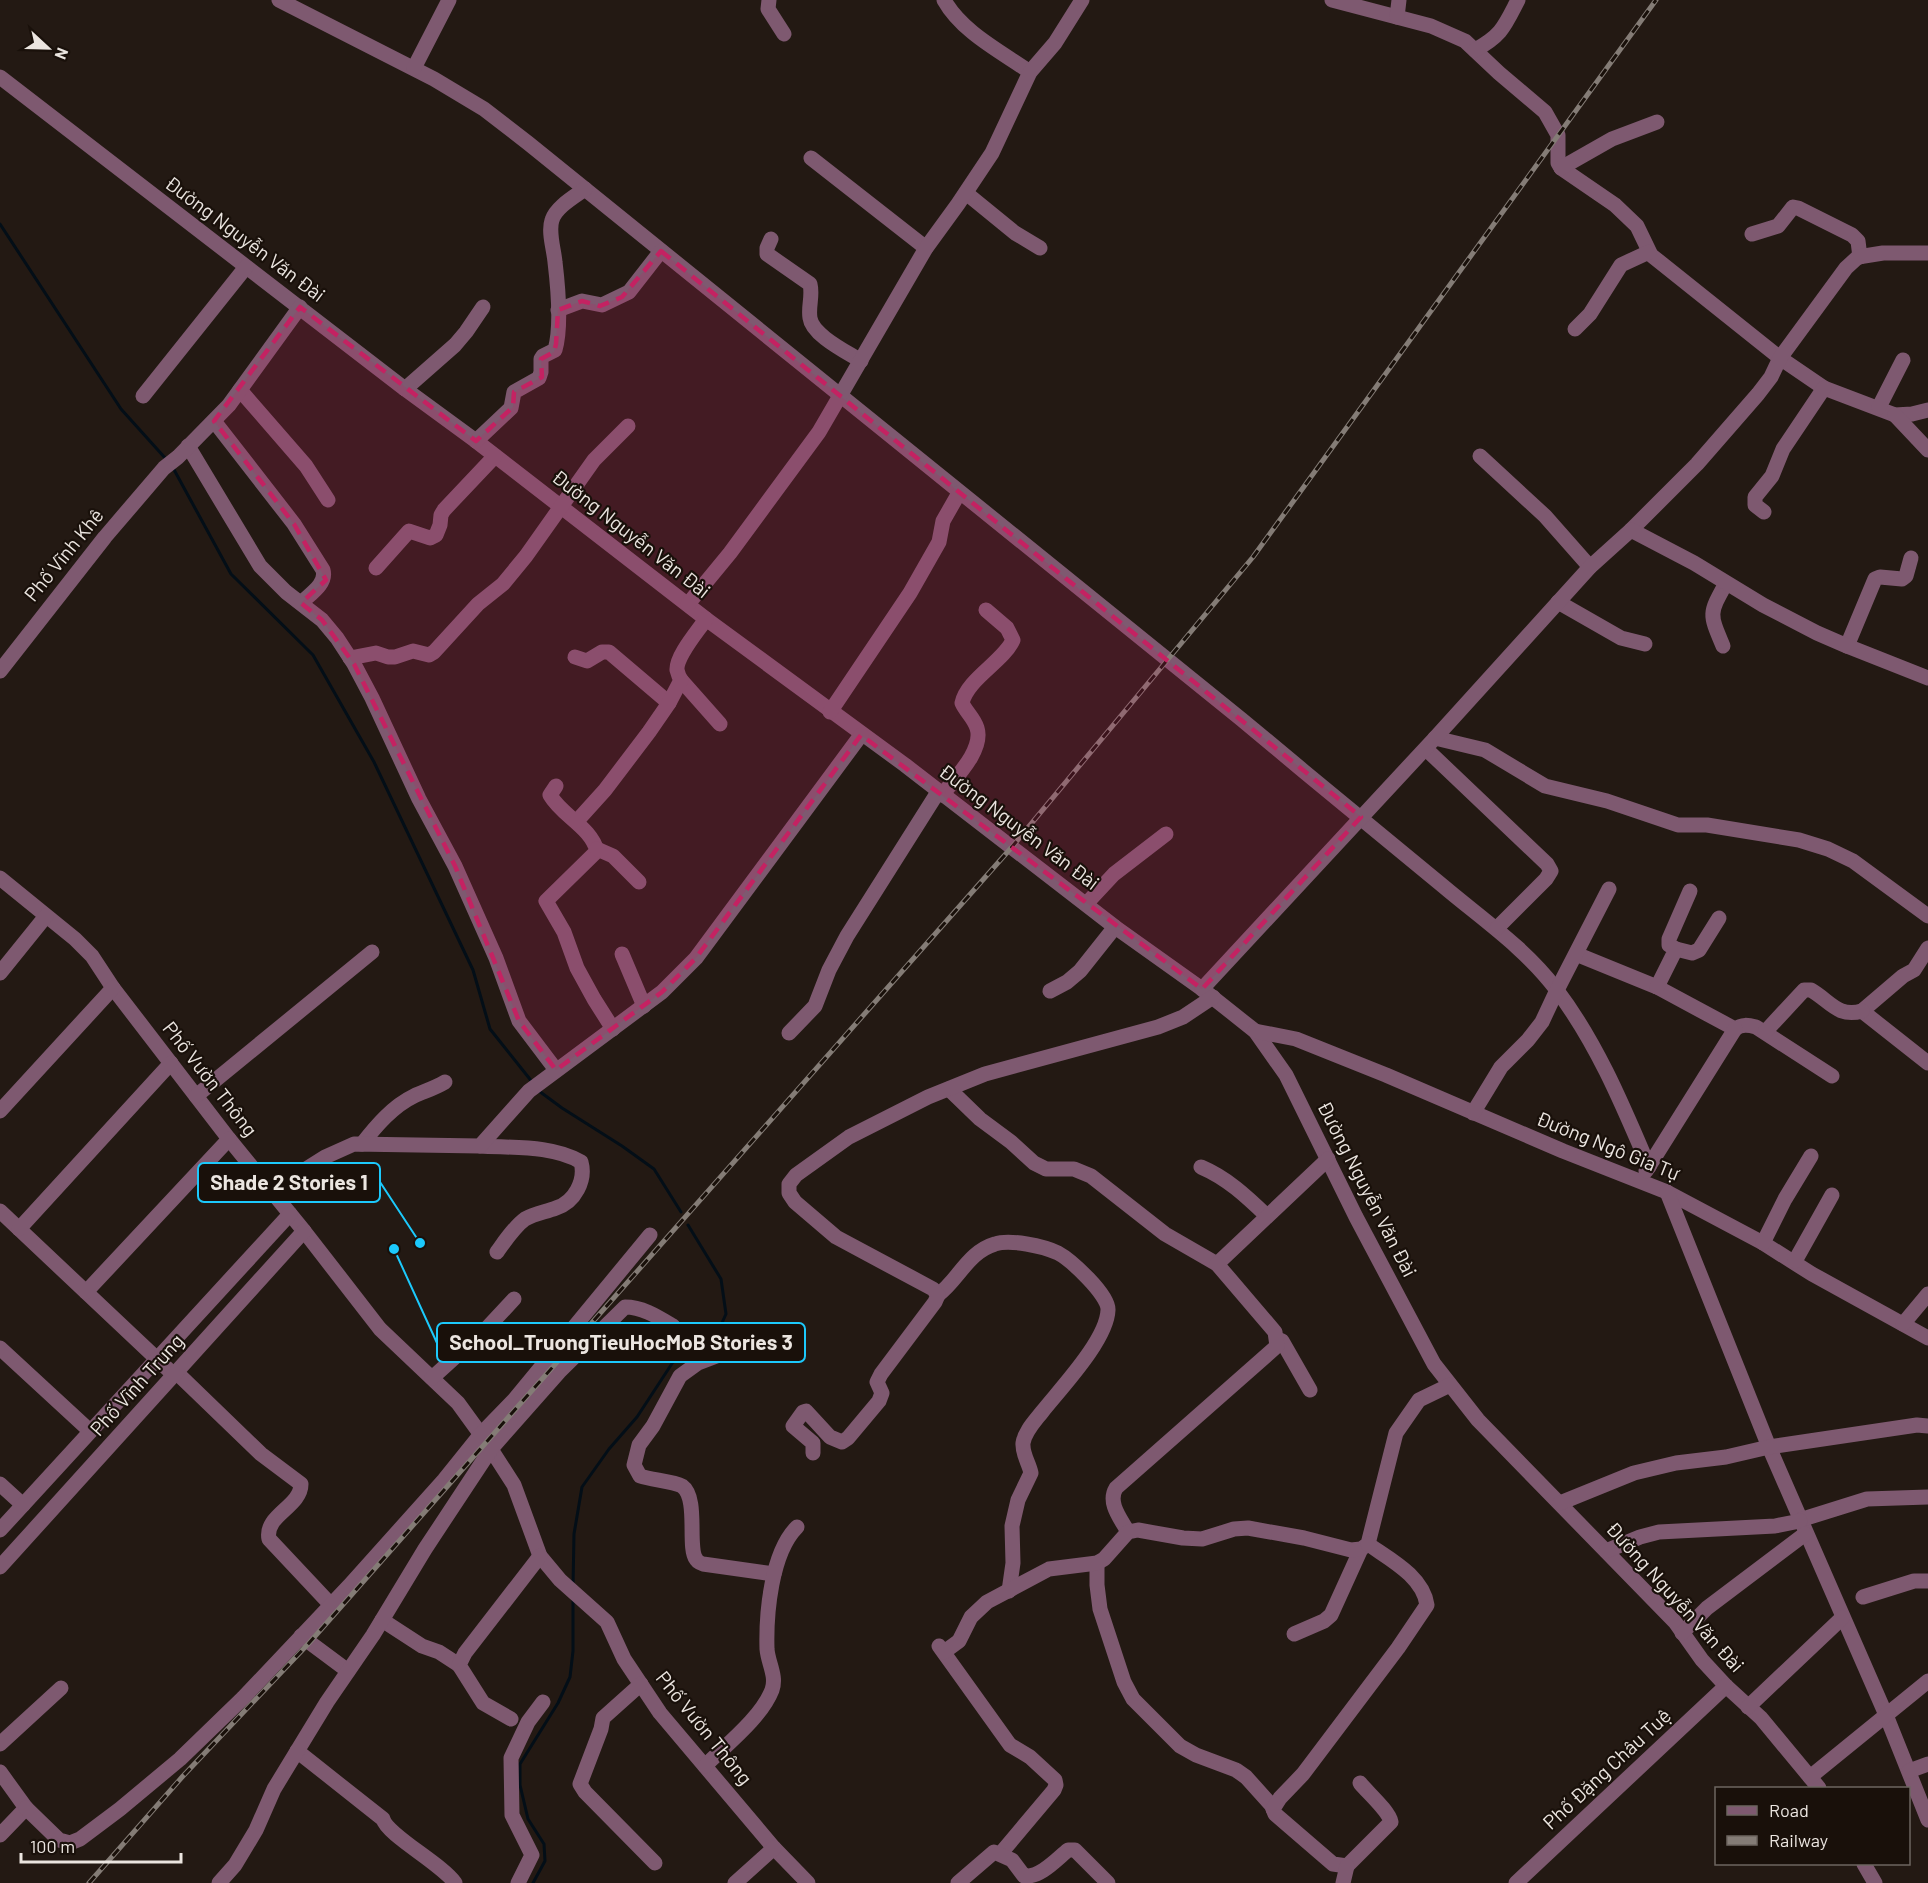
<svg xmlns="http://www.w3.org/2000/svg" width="1928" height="1883" viewBox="0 0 1928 1883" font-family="Barlow,sans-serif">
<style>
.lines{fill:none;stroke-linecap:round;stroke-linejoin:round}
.stream{stroke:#030e17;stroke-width:3}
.minor{stroke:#7e5970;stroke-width:15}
.rail-casing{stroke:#847c76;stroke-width:5}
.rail{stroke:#19100a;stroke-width:3;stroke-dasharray:9;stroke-linecap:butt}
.marked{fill:#c42262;fill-opacity:0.2;stroke:#c42262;stroke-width:4.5;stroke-dasharray:12 8;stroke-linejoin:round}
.labels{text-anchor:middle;stroke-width:4.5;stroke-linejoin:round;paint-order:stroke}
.street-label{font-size:20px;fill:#ebe5e0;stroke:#19100a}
.leader{fill:none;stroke:#1cc9fc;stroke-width:2}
.callout-dot{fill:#1cc9fc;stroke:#19100a;stroke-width:2}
.callout{fill:#19100a;stroke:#1cc9fc;stroke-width:2}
.callout-label{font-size:21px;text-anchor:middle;font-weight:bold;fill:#ebe5e0}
</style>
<rect width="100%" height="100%" fill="#231913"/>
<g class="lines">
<g class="stream">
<polyline points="0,224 121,409 166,459"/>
<polyline points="172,466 231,574 313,655 374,762 473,970 490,1029 533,1083"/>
<polyline points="539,1091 562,1108 622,1146 654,1169 681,1212"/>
<polyline points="573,1586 574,1534 582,1487 609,1449 637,1417 673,1362 694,1355 716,1336 726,1314 721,1279 688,1225"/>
<polyline points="533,1883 545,1861 544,1844 528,1819 520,1785 520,1764 558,1703 570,1677 573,1651 573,1598"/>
</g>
<g class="minor">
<path d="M279 0 434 79 484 109 528 143C766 335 1003 527 1241 719 1308 775 1375 830 1443 886 1482 919 1525 948 1556 989 1597 1043 1623 1106 1649 1167"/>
<polyline points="769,0 768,9 784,34"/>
<path d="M944 0C962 32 1000 51 1030 72"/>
<polyline points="1332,0 1431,26 1465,41 1499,73 1545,112 1558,135 1558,163 1561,168 1615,205 1637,226 1651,255 1780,358 1824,388 1895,415 1912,414 1928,410"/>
<polyline points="1397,17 1399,0"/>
<path d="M1475 50C1502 35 1504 27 1518 0"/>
<polyline points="414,68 449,0"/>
<polyline points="0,77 405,389 476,441 706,619 905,765 1115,927 1202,989 1255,1031 1286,1075 1356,1217 1434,1364 1478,1420 1675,1622 1702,1660 1726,1686 1761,1718 1819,1788"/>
<polyline points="811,158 926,248"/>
<polyline points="1561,168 1612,139 1657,122"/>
<polyline points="966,193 1015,233 1040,248"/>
<polyline points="1752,234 1778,226 1793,207 1798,208 1852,235 1858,241 1860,257"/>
<path d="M771 239 767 248V254L810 284C813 296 808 306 810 318 812 335 847 352 861 361"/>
<polyline points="558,310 582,301 602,305 629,292 661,251"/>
<polyline points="1575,329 1590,314 1621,265 1649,252"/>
<polyline points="405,389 455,345 466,332 483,307"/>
<polyline points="240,390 306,466 328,500"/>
<polyline points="143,396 246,267"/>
<polyline points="1879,407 1903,360"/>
<polyline points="1895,415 1928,450"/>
<path d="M214 421 294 524 323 570C327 584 310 594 301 603"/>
<path d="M476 441 511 408 514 392 539 378 541 372V359L543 356 555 350C562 326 558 287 555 262 554 250 548 232 552 220 556 207 574 197 585 189"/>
<polyline points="188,446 260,566 286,592 322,620 337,638 354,664 372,698 419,799 455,866 496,958 519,1021 556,1070"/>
<polyline points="1480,456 1545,516 1590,567"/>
<polyline points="1764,512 1755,505 1755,497 1772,476 1783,449 1824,388"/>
<polyline points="1631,530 1697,464 1758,394 1771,377 1780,358 1846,268 1858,257 1883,253 1928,253"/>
<polyline points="376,568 409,531 430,538 436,535 440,525 441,515 444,510 495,456"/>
<polyline points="1558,602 1621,638 1645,644"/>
<polyline points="688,604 730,553 819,432 926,248 958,204 992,153 1030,72 1055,43 1082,0"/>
<path d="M1723 646C1709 613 1709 614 1726 583"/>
<polyline points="1847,646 1875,579 1880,577 1902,579 1906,576 1911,558"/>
<polyline points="575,657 587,661 602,652 609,652 669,703"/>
<polyline points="350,658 376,653 388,657 395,657 413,651 429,655 434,652 478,604 503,584 526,556 594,460 628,426"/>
<polyline points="0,671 105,537 164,468 178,457 229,405 300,307"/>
<polyline points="681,680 720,724"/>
<polyline points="830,712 910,593 939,542 943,521 959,493"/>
<polyline points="1435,738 1485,750 1545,786 1607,801 1678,825 1707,825 1799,840 1828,849 1853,861 1928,916"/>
<polyline points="1426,749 1547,864 1551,871 1546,879 1497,928"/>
<path d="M556 786 550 795C562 816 591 827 597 851L546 901 564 932 577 968 594 999 613 1029"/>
<path d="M942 795C955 778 984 750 977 728 974 718 966 712 962 703 967 679 1004 661 1013 640L1007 628 986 610"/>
<path d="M577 821 605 790 649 732 669 703 681 680C679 677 678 674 677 670 676 656 698 631 706 619"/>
<polyline points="597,849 613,856 639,882"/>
<polyline points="0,878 75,939 92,956 113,988 229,1139 304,1231 380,1329 458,1403 487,1443 514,1485 540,1556 560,1580 607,1622 624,1659 660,1713 774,1848 808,1883"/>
<polyline points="1086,904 1114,874 1166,834"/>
<polyline points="1928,948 1914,970 1903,976 1862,1011 1928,1063"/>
<polyline points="1676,949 1692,953 1699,950 1719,918"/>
<polyline points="622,954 644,1006"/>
<path d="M1576 954 1657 987 1735 1029C1742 1024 1748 1025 1756 1027L1832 1076"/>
<polyline points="0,973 46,916"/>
<polyline points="1657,987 1676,949 1669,945 1669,939 1690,891"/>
<polyline points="1202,989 1435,738 1590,567 1631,530 1694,563 1763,605 1817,633 1847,646 1928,678"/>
<polyline points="1050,991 1067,982 1080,971 1115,927"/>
<polyline points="1255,1031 1296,1039 1386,1075 1563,1151 1667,1192 1763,1243 1812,1274 1928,1338"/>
<path d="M1765 1032 1804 990H1811C1830 1001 1838 1018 1862 1011"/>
<polyline points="789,1033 815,1006 829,970 847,936 938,792"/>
<polyline points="949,1089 980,1119 1011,1142 1034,1163 1046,1169 1074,1169 1091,1176 1165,1234 1217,1264"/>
<polyline points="196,1096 372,952"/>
<polyline points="0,1111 113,988"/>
<polyline points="1473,1113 1501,1067 1528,1040 1542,1022 1557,990 1609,889"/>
<path d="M362 1144C376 1126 393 1106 414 1096 425 1091 435 1088 445 1082"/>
<path d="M480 1146C512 1148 553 1145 581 1162 586 1180 575 1202 556 1208 546 1212 535 1213 525 1219 514 1227 505 1241 497 1252"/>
<path d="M1201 1167C1227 1178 1246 1196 1267 1216"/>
<polyline points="1646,1171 1735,1029"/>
<polyline points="271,1191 325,1157 354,1144 480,1146 529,1091 662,992 696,958 861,735"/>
<polyline points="1667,1192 1769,1447 1886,1715 1928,1820"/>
<polyline points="0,1211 174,1375"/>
<polyline points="19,1229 171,1063"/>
<polyline points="1763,1243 1785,1199 1811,1156"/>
<polyline points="1795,1261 1832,1195"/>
<polyline points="86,1292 229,1139"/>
<path d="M938 1295C959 1279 968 1252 995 1244 1010 1239 1043 1246 1058 1253 1071 1260 1109 1295 1108 1310 1107 1340 1061 1388 1042 1412 1035 1421 1025 1431 1023 1443 1022 1454 1029 1463 1031 1473L1018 1500 1012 1526 1013 1563 1009 1591"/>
<polyline points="1903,1324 1928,1294"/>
<polyline points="1277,1339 1282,1341 1310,1390"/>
<polyline points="0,1348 90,1431"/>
<path d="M719 1355 698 1363 680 1376 653 1426 639 1445 634 1465 640 1476C652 1480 673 1481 682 1486 699 1498 687 1547 696 1559 697 1562 700 1563 703 1564L774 1574"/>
<path d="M176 1372 261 1454 301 1484C301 1507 264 1515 269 1539L331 1605"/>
<polyline points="432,1378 486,1329 514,1299"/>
<polyline points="813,1453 813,1443 793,1426 803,1412 806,1411 830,1437 842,1442 848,1438 879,1401 882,1393 877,1382 881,1374 935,1302 938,1295 933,1289 836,1237 795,1202 789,1193 789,1184 796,1175 849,1137 928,1097 985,1074 1158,1027 1183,1017 1213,997"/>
<polyline points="0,1484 23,1505"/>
<polyline points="1560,1503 1634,1473 1676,1463 1726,1457 1769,1447 1917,1425 1928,1426"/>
<polyline points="1800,1520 1867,1499 1928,1497"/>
<polyline points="0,1530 290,1214"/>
<path d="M1128 1532C1121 1519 1107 1503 1116 1488L1277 1346 1275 1332 1217 1264 1328 1159"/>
<polyline points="1606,1551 1640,1537 1659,1532 1775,1526 1800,1521"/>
<polyline points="1097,1563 1097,1585 1100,1609 1124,1682 1133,1699 1180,1746 1196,1755 1236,1770 1246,1777 1273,1807 1273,1809"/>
<polyline points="0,1567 304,1231"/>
<polyline points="1863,1597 1914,1581 1928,1581"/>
<polyline points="382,1620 422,1646 439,1652 459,1665"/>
<polyline points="1682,1633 1707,1608 1805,1534"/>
<polyline points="1294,1634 1324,1621 1331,1615 1361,1549"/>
<polyline points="301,1636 348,1671"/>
<polyline points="939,1646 1010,1745 1030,1757 1055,1780 1056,1785 1054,1790 1001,1853"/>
<polyline points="944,1652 959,1641 971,1617 987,1602 1049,1569 1097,1563 1104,1559 1128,1532 1138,1530 1183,1538 1202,1539 1234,1529 1248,1528 1304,1538 1351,1550 1361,1549 1368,1544 1396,1433 1419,1400 1450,1385"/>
<polyline points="641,1684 603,1718 601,1729 580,1784 585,1792 655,1863"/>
<polyline points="1748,1707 1842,1618"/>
<polyline points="511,1719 483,1703 459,1665 465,1653 540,1556"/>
<polyline points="0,1744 61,1688"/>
<path d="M297 1751 383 1819C387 1835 442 1864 455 1883"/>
<path d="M705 1766C726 1745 761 1718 772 1690 777 1676 768 1663 767 1649 766 1614 771 1553 797 1527"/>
<polyline points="1909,1771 1928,1764"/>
<polyline points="0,1772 26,1808 0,1835"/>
<polyline points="1810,1777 1928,1681"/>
<path d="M1360 1783C1368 1793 1389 1811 1391 1822L1347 1866 1333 1864 1275 1814 1273 1809 1280 1798 1303 1774 1398 1648 1427 1605C1423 1576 1389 1559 1368 1544"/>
<polyline points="26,1808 59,1840 70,1843 80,1839 120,1809 180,1759 243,1698 349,1586 444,1480 481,1434 514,1400 650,1235"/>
<polyline points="1864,1864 1875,1883"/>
<path d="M219 1883 235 1865 256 1830 274 1789 327 1702 373 1635 425 1549 491 1449 559 1372 625 1307C643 1307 658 1317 673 1326"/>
<polyline points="518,1883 532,1855 512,1815 511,1758 528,1722 543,1702"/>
<polyline points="735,1883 774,1848"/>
<path d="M958 1883 994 1852 1012 1860 1024 1876C1040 1878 1057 1859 1068 1850H1075L1108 1883"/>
<polyline points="1343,1883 1347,1866"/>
<polyline points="1516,1883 1726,1686"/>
</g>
<g class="rail-casing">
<polyline id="rail" points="89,1883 183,1776 309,1643 1011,848 1253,557 1656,0"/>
</g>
<use href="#rail" class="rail"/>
</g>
<path class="marked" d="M661 251 1361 817 1202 989 861 735 696 958 662 992 556 1070 519 1021 455 866 354 664 322 620 301 603 326 580 294 524 214 421 300 307 476 441 513 407 514 392 542 377 541 359 554 352 556 344 558 310 582 301 600 306 622 297Z"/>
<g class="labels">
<g class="street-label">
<text transform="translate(245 239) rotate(37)" y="7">Đường Nguyễn Văn Đài</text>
<text transform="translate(631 534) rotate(38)" y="7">Đường Nguyễn Văn Đài</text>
<text transform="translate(64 555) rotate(-51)" y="7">Phố Vĩnh Khê</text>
<text transform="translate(1019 827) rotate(37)" y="7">Đường Nguyễn Văn Đài</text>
<text transform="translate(210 1079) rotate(52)" y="7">Phố Vườn Thông</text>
<text transform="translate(1608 1146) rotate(22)" y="7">Đường Ngô Gia Tự</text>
<text transform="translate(1367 1189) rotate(63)" y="7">Đường Nguyễn Văn Đài</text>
<text transform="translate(137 1385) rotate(-48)" y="7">Phố Vĩnh Trung</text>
<text transform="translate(1675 1597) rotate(48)" y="7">Đường Nguyễn Văn Đài</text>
<text transform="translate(704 1728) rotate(51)" y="7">Phố Vườn Thông</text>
<text transform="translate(1607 1769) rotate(-43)" y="7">Phố Đặng Châu Tuệ</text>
</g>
</g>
<path class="leader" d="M420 1243L380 1182M394 1249L437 1343"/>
<g class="callout-dot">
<circle cx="420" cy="1243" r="6"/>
<circle cx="394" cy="1249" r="6"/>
</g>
<g class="callout">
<rect x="198" y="1163" width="182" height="39" rx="6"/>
<rect x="437" y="1323" width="368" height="39" rx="6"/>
</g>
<g class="callout-label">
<text x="289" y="1190">Shade 2 Stories 1</text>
<text x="621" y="1350">School_TruongTieuHocMoB Stories 3</text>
</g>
<rect x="1715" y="1787" width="195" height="78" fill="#19100a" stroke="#6d6560" stroke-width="1.5"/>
<rect x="1727" y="1806" width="30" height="9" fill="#7e5970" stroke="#6d6560" stroke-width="1.5"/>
<text x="1769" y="1817" font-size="18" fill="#ebe5e0">Road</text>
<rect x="1727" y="1836" width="30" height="9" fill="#847c76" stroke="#6d6560" stroke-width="1.5"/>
<text x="1769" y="1847" font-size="18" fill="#ebe5e0">Railway</text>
<g transform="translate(48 48) rotate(112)" stroke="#19100a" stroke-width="4.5" paint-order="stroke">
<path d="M0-4.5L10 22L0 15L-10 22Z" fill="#ebe5e0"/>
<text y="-9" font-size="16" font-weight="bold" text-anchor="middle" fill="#ebe5e0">N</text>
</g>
<path d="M21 1853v9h160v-9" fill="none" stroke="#ebe5e0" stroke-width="3"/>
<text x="30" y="1853" font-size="18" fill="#ebe5e0" stroke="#19100a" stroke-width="4.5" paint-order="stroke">100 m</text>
</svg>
